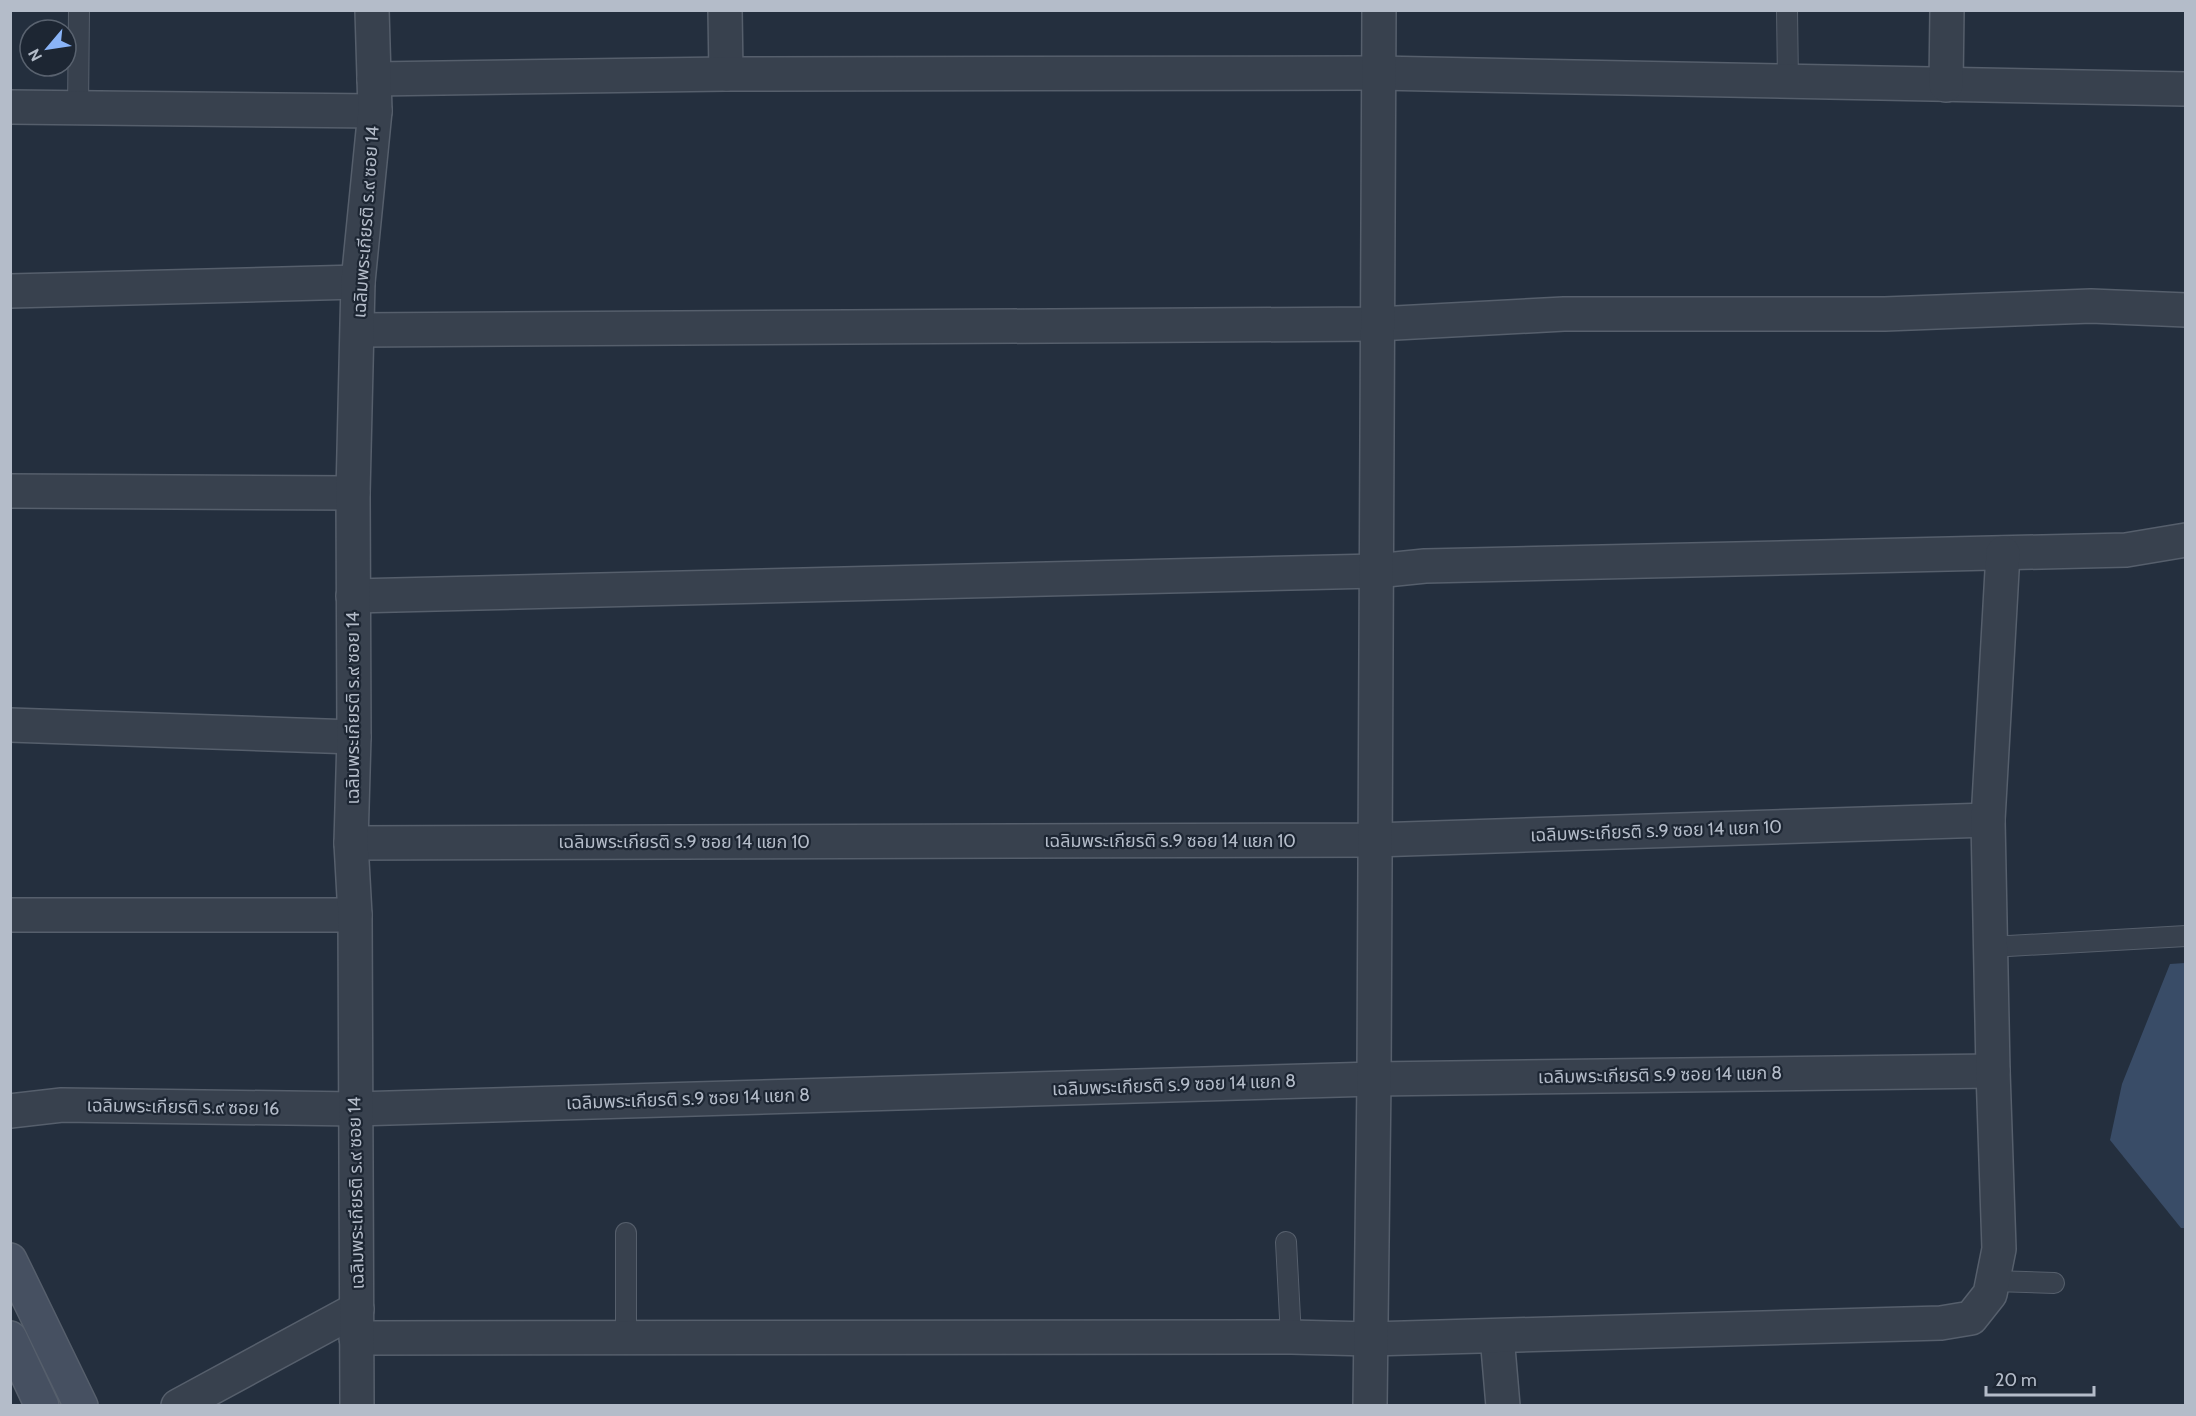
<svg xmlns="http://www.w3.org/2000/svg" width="2196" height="1416" viewBox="0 0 2196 1416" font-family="Cabin,'Noto Sans Thai',sans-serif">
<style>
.water{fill:#394c67}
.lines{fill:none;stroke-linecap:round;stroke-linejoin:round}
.lane-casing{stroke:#565f6c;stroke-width:22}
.street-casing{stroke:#565f6c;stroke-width:36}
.secondary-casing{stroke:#565f6c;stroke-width:36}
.lane{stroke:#38414e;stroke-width:20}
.street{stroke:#38414e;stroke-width:33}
.secondary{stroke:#465061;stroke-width:33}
.labels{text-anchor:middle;stroke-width:4.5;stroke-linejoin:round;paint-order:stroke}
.street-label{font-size:18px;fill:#b4bcc9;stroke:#1d2633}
</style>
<rect width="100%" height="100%" fill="#242f3e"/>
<polygon class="water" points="2185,963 2186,1228 2181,1228 2110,1140 2122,1084 2170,964"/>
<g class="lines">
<g class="lane-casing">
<g id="lane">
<polyline points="1787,10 1788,82"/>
<polyline points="78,108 79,10"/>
<polyline points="1991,947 2186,936"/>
<polyline points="626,1233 626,1339"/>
<polyline points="1286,1242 1291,1337"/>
<polyline points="1993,1281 2054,1283"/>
</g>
</g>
<g class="street-casing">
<g id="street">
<polyline points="725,10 726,74"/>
<polyline points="374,79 726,74 1378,73 2186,89"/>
<polyline points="1946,85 1947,10"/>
<polyline points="10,107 375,111"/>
<polyline points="10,291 358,282"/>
<polyline points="358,330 1377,324 1564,314 1885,314 2091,306 2186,310"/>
<polyline points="10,491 353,493"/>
<polyline points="353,596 1376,571 1425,566 2126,550 2186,540"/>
<polyline points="10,725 354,737"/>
<polyline points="351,843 1374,840 1988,820"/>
<polyline points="10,915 355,915"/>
<polyline points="10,1111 62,1105 355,1109 1374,1079 1993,1071"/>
<polyline points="1497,1336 1503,1406"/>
<polyline points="356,1338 1291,1337 1370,1339 1941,1323 1971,1318 1990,1294 1999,1249 1993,1071 1988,820 2003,553"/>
<polyline points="178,1406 357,1309"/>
<polyline points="357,1406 355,915 351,843 354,737 353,493 358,282 375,111 372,10"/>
<polyline points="1370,1406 1374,1079 1379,10"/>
</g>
</g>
<g class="secondary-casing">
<g id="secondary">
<polyline points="10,1260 81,1406"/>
<polyline points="10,1338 42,1406"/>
</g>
</g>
<use href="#lane" class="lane"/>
<use href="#street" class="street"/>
<use href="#secondary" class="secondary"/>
</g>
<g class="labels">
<g class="street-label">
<text transform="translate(366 222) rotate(-86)" y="6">เฉลิมพระเกียรติ ร.๙ ซอย 14</text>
<text transform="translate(353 708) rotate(-90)" y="6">เฉลิมพระเกียรติ ร.๙ ซอย 14</text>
<text transform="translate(1656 831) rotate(-2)" y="6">เฉลิมพระเกียรติ ร.9 ซอย 14 แยก 10</text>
<text x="1170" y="847">เฉลิมพระเกียรติ ร.9 ซอย 14 แยก 10</text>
<text x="684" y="848">เฉลิมพระเกียรติ ร.9 ซอย 14 แยก 10</text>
<text transform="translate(1660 1075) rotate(-1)" y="6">เฉลิมพระเกียรติ ร.9 ซอย 14 แยก 8</text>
<text transform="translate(1174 1085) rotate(-2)" y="6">เฉลิมพระเกียรติ ร.9 ซอย 14 แยก 8</text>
<text transform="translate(688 1099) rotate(-2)" y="6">เฉลิมพระเกียรติ ร.9 ซอย 14 แยก 8</text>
<text transform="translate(183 1107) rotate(1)" y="6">เฉลิมพระเกียรติ ร.๙ ซอย 16</text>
<text transform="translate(356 1193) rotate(-91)" y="6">เฉลิมพระเกียรติ ร.๙ ซอย 14</text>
</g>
</g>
<rect width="2196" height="1416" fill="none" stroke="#b4bcc9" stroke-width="24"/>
<g transform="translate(48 48) rotate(241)"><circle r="28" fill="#1d2633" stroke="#59626f" stroke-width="1.5"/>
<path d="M0-4.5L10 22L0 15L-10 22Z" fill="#8ab4f8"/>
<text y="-9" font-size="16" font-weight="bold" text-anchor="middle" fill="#b4bcc9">N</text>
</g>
<path d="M1986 1386v9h108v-9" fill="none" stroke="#b4bcc9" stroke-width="3"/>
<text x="1995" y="1386" font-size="18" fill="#b4bcc9" stroke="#1d2633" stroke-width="4.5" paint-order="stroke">20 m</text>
</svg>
